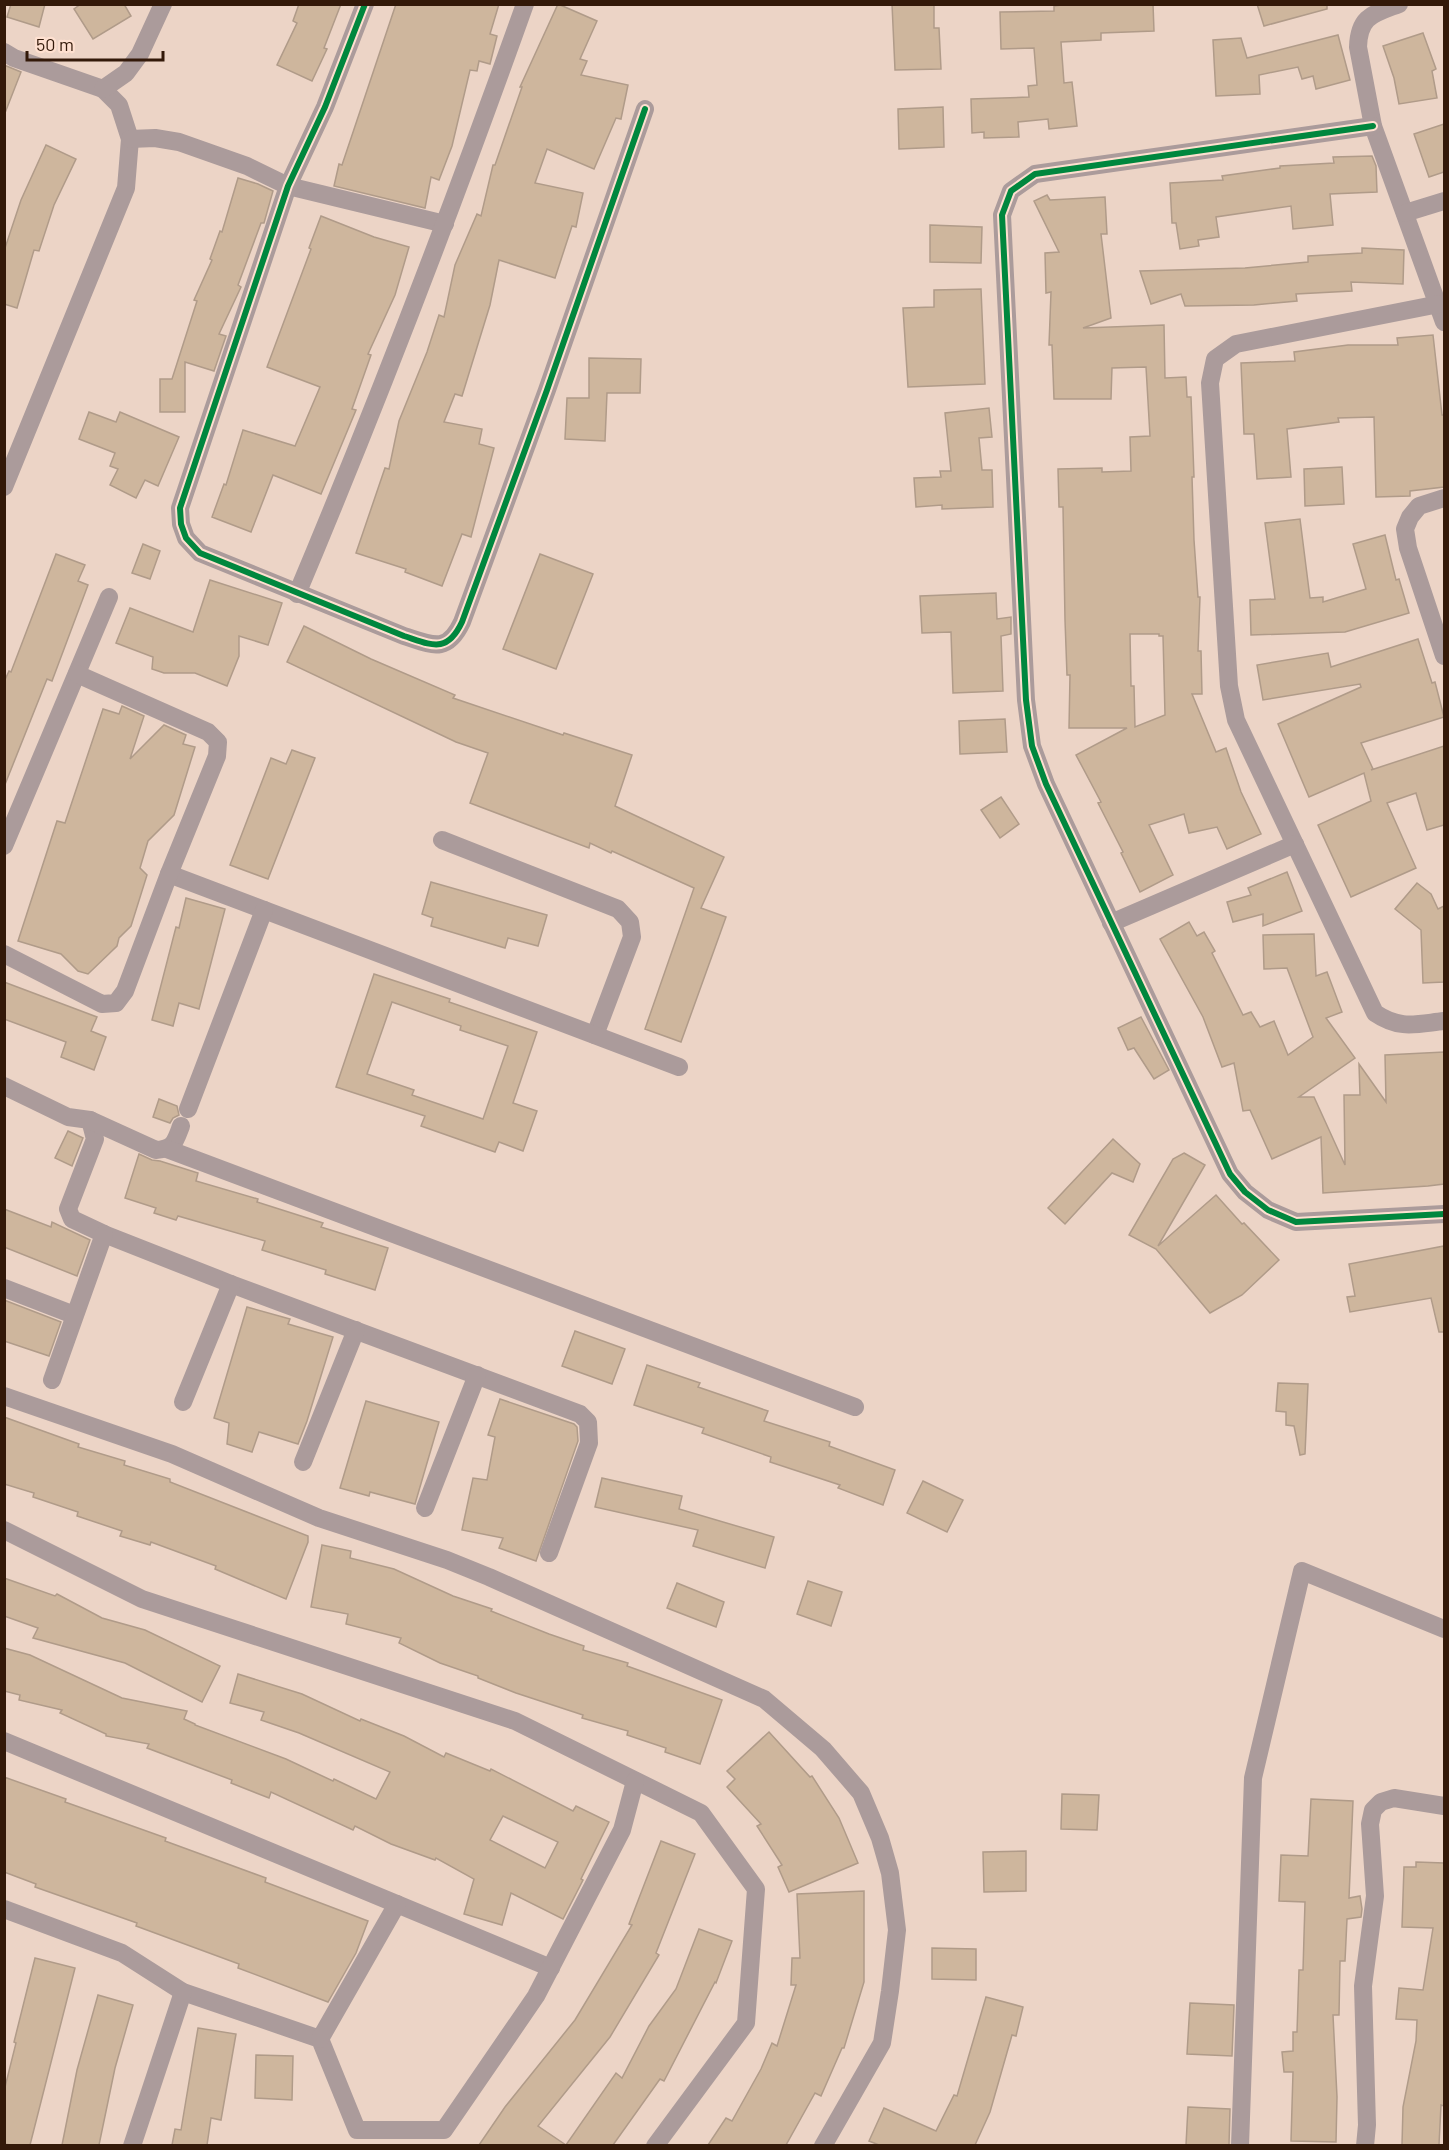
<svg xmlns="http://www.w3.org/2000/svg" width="1449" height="2150" viewBox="0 0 1449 2150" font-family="Barlow,sans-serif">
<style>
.building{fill:#ceb69d;stroke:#b09b89;stroke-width:1.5;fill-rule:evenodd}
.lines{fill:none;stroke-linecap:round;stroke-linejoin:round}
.minor{stroke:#ab9b9b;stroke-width:18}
.cycleway-casing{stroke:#fee0d0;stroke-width:10}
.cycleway{stroke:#00873e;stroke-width:6}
</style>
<rect width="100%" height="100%" fill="#ecd4c6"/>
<g class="building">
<polygon points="11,4 45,4 39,27 7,17"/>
<polygon points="81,4 124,4 131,16 93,39 74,9"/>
<polygon points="299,4 341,4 324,48 327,49 312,81 277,65 297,23 293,21"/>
<polygon points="396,4 499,4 490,34 497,36 490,64 479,61 477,71 470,70 452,146 439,180 431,177 425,208 334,186 339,164 342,165"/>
<polygon points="558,4 597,21 580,59 587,61 581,75 628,85 621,119 616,118 594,169 547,149 535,183 583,193 576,227 572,226 555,278 499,260 490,305 462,396 455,394 444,422 482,429 479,444 494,448 471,537 462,534 442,586 405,572 406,569 356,553 385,468 389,469 399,421 427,352 439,315 444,317 455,265 477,214 481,216 493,165 495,165 522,87 520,87"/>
<polygon points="892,4 934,4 934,28 939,28 941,69 895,70"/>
<polygon points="1070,4 1153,4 1154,31 1101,33 1101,40 1061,42 1064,83 1072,82 1077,126 1049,129 1048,119 1018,122 1019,137 984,138 984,132 972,133 971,99 1029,97 1028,86 1037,85 1034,48 1001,49 1000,12 1054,11 1054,6"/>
<polygon points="1257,4 1327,4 1327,9 1264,26"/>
<polygon points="1423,33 1436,69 1432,71 1437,98 1399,104 1394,78 1383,46"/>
<polygon points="1338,35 1350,80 1316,89 1313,76 1302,79 1298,67 1259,75 1260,94 1216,96 1213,40 1241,38 1247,58"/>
<polygon points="4,65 21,72 5,113 4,112"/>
<polygon points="943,107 944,147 899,149 898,109"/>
<polygon points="1444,124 1444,172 1429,177 1414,134"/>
<polygon points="46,145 76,159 54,205 39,251 34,250 17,308 4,304 4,251 21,200"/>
<polygon points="1372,156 1376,166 1377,192 1330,194 1333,225 1293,229 1291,206 1216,217 1219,237 1198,240 1199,246 1180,249 1176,223 1172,223 1170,183 1223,180 1222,176 1280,168 1280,166 1334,163 1333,157"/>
<polygon points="238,178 258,184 273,191 264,223 261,223 238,285 241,287 219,334 226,336 214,371 185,362 185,412 160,412 160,379 172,379 197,301 194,300 212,260 210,259 220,231 222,232"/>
<path d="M1047 195 1050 200 1105 197 1107 234H1101L1111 318 1083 328 1164 325 1165 378 1186 377 1187 397H1191L1194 477H1192L1194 540 1198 597H1200L1198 651H1201L1202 694H1192L1216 752 1226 748 1241 792 1261 834 1227 849 1217 827 1189 833 1184 814 1149 825 1173 875 1140 892 1121 853 1123 852 1098 803 1101 802 1076 755 1127 728H1069L1070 675H1067L1065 620 1063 507H1059L1058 469 1102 468V472L1131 471 1130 437 1150 436 1146 367 1112 368 1111 399H1054L1052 345H1049L1051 292 1046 293 1045 253 1059 252 1034 201ZM1130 634H1159V636H1163L1165 715 1135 727 1134 686H1131Z"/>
<polygon points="321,216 374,237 409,247 395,295 368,354 371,355 352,409 356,410 321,494 273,475 251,532 212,517 224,484 226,485 243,430 295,446 320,387 267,367 311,249 309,248"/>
<polygon points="930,225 982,227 981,263 930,262"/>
<polygon points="1362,248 1404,250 1403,284 1351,282 1352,291 1296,294 1297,301 1254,305 1185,306 1181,294 1151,304 1140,271 1245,268 1308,262 1308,256 1362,253"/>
<polygon points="981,289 985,384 908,387 903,308 934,307 934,290"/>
<polygon points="1433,335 1442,415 1444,415 1444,487 1410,491 1410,496 1376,497 1374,417 1338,418 1339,422 1287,429 1291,477 1257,479 1254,434 1244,434 1241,363 1295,361 1294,352 1348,345 1398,345 1397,338"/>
<polygon points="589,358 641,359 640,393 607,393 605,441 565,439 567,398 589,398"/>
<polygon points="989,408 992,437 979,438 982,470 992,470 993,507 942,509 942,505 916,507 914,478 941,477 940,471 951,471 945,413"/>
<polygon points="89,412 116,422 120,412 179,437 158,486 145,480 136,498 110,485 118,469 110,466 115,453 79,439"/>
<polygon points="1342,467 1344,504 1305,506 1304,469"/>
<polygon points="1300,519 1310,598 1323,597 1323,602 1366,589 1353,544 1385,535 1396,580 1399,579 1409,613 1345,632 1251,635 1250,600 1275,599 1265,523"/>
<polygon points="143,544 160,551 150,579 132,573"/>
<polygon points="56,554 85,565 78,581 88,585 52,681 47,679 4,787 4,682 9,671 11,672"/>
<polygon points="540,554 593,574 556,669 503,649"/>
<polygon points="210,580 282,603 268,645 239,636 239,656 227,686 195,673 164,673 152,669 153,657 116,643 130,608 193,632"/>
<polygon points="996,593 997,619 1011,617 1011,634 1001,636 1003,691 953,693 951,632 922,633 920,596"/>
<polygon points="304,626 371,659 455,695 453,698 563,735 564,733 632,755 615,806 724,857 701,908 726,917 681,1042 645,1029 694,888 612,851 611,853 590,843 589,848 470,803 488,753 456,742 287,662"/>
<polygon points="1418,639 1432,683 1435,682 1444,717 1361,743 1373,769 1371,770 1444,746 1444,825 1427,830 1416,793 1387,803 1416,868 1351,897 1318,825 1371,801 1364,773 1309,797 1278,724 1361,687 1360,684 1263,700 1257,665 1328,653 1331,667"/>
<polygon points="122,706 144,716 130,759 164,725 186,735 183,744 195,747 174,815 148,841 140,868 147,875 131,926 119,938 117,946 88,974 78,971 61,954 18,941 57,821 65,823 103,709 119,714"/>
<polygon points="1005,719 1007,752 960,754 959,721"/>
<polygon points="292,750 315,758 268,879 230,865 271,758 286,764"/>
<polygon points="1001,797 1019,824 1000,838 981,810"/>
<polygon points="1287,872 1302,911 1263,926 1263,914 1233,922 1227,902 1251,895 1248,888"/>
<polygon points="431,882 547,915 538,946 508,938 505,948 431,926 433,918 422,914"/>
<polygon points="1417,883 1431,894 1438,909 1444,906 1444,982 1423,983 1421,930 1395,909"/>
<polygon points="186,898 225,909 199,1009 179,1003 173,1026 152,1020 176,927 179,928"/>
<polygon points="1189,922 1197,936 1204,932 1215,951 1212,953 1243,1015 1251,1012 1260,1027 1274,1021 1288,1055 1313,1037 1287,968 1264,969 1263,935 1314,934 1316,976 1327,972 1342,1012 1326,1018 1355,1058 1299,1097 1314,1097 1345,1165 1344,1095 1360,1095 1359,1064 1386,1102 1385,1055 1444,1052 1444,1184 1428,1186 1323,1193 1321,1137 1272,1159 1250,1110 1243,1111 1234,1063 1222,1067 1203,1017 1160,939"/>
<path d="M374 974 450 999 449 1002 537 1032 513 1103 537 1111 523 1151 499 1142 495 1152 421 1126 425 1116 336 1087ZM392 1002 461 1026 460 1030 508 1046 483 1119 412 1095 414 1090 367 1074Z"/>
<polygon points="4,982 97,1017 91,1031 106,1037 94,1070 61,1057 66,1042 4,1019"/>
<polygon points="1141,1017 1169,1070 1154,1079 1134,1048 1128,1050 1118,1028"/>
<polygon points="159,1099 177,1106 179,1115 173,1118 170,1123 153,1117"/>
<polygon points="68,1131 83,1138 72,1166 55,1158"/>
<polygon points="1113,1139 1140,1164 1133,1182 1112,1173 1065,1224 1048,1208"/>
<polygon points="1184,1153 1205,1165 1158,1246 1216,1195 1242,1224 1244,1223 1279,1260 1242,1295 1210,1313 1156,1249 1129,1235 1173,1159"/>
<polygon points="139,1154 152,1160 160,1161 198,1173 196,1181 258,1199 257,1202 323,1223 321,1227 388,1248 375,1290 325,1274 326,1270 262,1250 265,1241 178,1216 176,1220 154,1213 156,1208 125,1198"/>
<polygon points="4,1209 51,1227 52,1222 90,1240 77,1276 4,1247"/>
<polygon points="1444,1246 1444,1332 1439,1332 1431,1298 1350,1312 1347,1297 1355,1296 1349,1264"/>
<polygon points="4,1300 61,1322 49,1356 4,1341"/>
<polygon points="247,1307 290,1319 288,1324 333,1337 307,1421 298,1444 259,1432 252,1452 227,1444 229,1423 214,1418"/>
<polygon points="575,1331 625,1349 612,1384 562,1366"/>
<polygon points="647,1365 700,1383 698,1387 768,1411 764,1421 830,1442 829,1446 895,1470 883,1505 838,1488 840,1485 770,1462 771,1457 702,1433 704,1428 634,1405"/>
<polygon points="1278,1383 1308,1384 1305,1454 1300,1455 1294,1426 1286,1425 1286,1412 1276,1411"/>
<polygon points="500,1399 574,1424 577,1427 578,1441 536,1561 499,1548 503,1538 462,1530 473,1478 487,1480 495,1437 488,1435"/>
<polygon points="366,1401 439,1422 415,1504 370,1492 369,1496 340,1488"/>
<polygon points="4,1417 79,1444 78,1447 125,1461 124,1465 170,1479 170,1482 308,1536 308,1542 286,1599 215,1569 216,1566 151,1542 150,1545 120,1536 122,1531 77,1516 78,1512 33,1497 34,1493 4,1484"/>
<polygon points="602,1478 682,1496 679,1509 774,1537 765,1568 693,1546 698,1530 595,1507"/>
<polygon points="923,1481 963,1500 947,1532 907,1513"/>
<polygon points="322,1545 351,1551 350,1558 394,1569 453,1596 492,1609 491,1611 549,1634 584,1646 583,1650 628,1663 627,1666 722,1700 700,1764 665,1752 666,1748 627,1735 628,1731 582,1718 583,1715 516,1693 478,1678 478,1676 440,1663 399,1643 401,1638 346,1624 348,1614 311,1607"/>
<polygon points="4,1578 55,1596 57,1594 102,1618 145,1630 220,1666 202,1702 125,1663 33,1638 38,1628 4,1616"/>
<polygon points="808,1581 842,1592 831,1626 797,1614"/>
<polygon points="677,1583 724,1602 716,1627 667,1608"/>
<path d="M4 1648 30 1655 122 1698 187 1711 184 1719 195 1724V1725L286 1759 333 1781 334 1779 376 1799 390 1772 299 1733 261 1720 264 1712 230 1703 238 1674 302 1694 360 1721 361 1719 404 1736 444 1757 446 1753 490 1771 491 1769 573 1811 576 1806 609 1822 581 1879 583 1880 563 1919 511 1893 502 1925 464 1914 474 1879 436 1858 435 1860 391 1844 355 1826 353 1830 271 1792 269 1798 231 1783 232 1780 147 1748 149 1744 106 1736V1734L60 1713 62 1710 19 1700 20 1695 4 1691ZM503 1816 558 1842 545 1868 490 1840Z"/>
<polygon points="769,1732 810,1777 812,1776 839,1818 858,1863 789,1892 778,1867 782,1865 757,1826 761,1824 727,1787 735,1779 727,1771"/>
<polygon points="4,1777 66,1799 65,1802 166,1838 165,1841 266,1878 265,1882 368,1921 356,1953 328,2002 238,1968 239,1964 136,1926 137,1923 35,1887 36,1884 4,1872"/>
<polygon points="1062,1794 1099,1795 1097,1830 1061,1829"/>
<polygon points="1311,1799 1353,1801 1349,1898 1360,1896 1362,1909 1361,1917 1347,1919 1345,1961 1340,1961 1339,2015 1333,2015 1337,2097 1336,2142 1291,2141 1293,2072 1284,2072 1282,2052 1293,2051 1293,2032 1297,2032 1299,1970 1303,1970 1305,1902 1279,1901 1281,1855 1308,1856"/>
<polygon points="661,1841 695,1854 656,1953 659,1955 610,2037 538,2126 566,2145 616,2073 622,2078 649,2026 676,1989 699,1929 732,1941 716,1983 715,1982 664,2081 660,2079 613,2145 479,2145 505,2107 575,2020 632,1925 629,1924"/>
<polygon points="1026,1851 1026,1891 984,1892 983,1852"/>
<polygon points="1416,1862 1444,1863 1444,2106 1441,2105 1439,2145 1402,2145 1403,2107 1416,2041 1417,2020 1396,2019 1399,1988 1423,1990 1433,1928 1402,1927 1404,1867 1416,1867"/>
<polygon points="864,1891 864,1982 844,2048 842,2048 821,2096 815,2093 786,2145 708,2145 726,2118 732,2121 761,2069 772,2043 777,2046 796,1985 791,1985 792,1958 800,1958 797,1894"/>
<polygon points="932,1948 976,1949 976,1980 932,1979"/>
<polygon points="35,1958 75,1968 30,2145 11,2145 4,2144 4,2091 16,2043 14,2042"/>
<polygon points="98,1995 133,2005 115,2068 99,2145 62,2145 77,2070"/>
<polygon points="986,1997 1023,2007 1016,2036 1012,2035 990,2112 975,2145 879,2145 869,2141 884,2108 936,2131 954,2095 957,2096"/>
<polygon points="1190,2003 1234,2005 1232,2056 1187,2054"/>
<polygon points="198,2028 236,2034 221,2120 211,2118 207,2145 172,2145 175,2129 181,2130"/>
<polygon points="256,2055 293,2056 292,2100 255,2098"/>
<polygon points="1188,2107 1230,2109 1229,2145 1186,2145"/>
</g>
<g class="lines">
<g class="minor">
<path d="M365 4 325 107 288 186 180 508 181 524 186 538 200 553 404 636C432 645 447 654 462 622L547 390 645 109"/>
<path d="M1399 4C1373 14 1359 16 1358 47L1373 126 1444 322"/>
<polyline points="4,52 14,58 103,89 119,105 130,139 126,188 4,487"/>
<polyline points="103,89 126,73 140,54 163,4"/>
<polyline points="1373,126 1035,174 1011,191 1002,215 1026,700 1032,746 1046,784 1230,1174 1245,1192 1268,1210 1296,1222 1444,1214"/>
<polyline points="130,139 155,138 179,142 247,166 288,186 445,224"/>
<polyline points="1405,213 1444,201"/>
<path d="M1439 304 1236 344 1215 359 1210 383 1229 686 1236 720 1375 1013C1400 1030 1416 1024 1444 1021"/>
<polyline points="1444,498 1419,506 1410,517 1405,529 1408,548 1444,656"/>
<path d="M297 594C379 399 454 203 525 4"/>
<polyline points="442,840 618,909 630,922 632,937 595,1035"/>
<polyline points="4,846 109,597"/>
<polyline points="169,874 679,1067"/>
<polyline points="1111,923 1295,844"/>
<polyline points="4,954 102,1004 116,1003 125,991 169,874 217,756 218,742 208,732 77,674"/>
<polyline points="4,1086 68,1117 90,1120 95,1139 68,1209 72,1219 104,1234 231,1284 580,1414 588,1422 589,1443 549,1553"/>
<polyline points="188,1109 264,910"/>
<path d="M90 1120 156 1150C174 1149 175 1142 181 1126"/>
<polyline points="167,1149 855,1407"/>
<polyline points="4,1288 74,1315"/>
<polyline points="52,1380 104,1234"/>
<polyline points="4,1396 172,1454 319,1518 447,1560 489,1577 764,1699 823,1749 861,1793 880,1838 890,1873 897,1930 890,1991 882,2043 823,2146"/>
<polyline points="183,1402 231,1284"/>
<polyline points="303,1462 356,1330"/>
<polyline points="425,1508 477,1375"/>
<polyline points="4,1530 142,1599 515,1721 701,1813 756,1889 746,2023 655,2146"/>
<polyline points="4,1741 551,1968"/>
<polyline points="4,1909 122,1953 183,1992 320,2039 357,2130 444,2130 536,1996 622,1830 635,1781"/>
<polyline points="320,2039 397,1904"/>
<polyline points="132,2146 183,1992"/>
<polyline points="1240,2146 1253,1778 1302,1571 1444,1629"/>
<polyline points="1365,2146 1367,2125 1363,1986 1375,1896 1370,1824 1373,1810 1381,1802 1394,1798 1444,1806"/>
</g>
<g class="cycleway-casing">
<g id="cycleway">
<path d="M365 4 325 107 288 186 180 508 181 524 186 538 200 553 404 636C432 645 447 654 462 622L547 390 645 109"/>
<polyline points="1373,126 1035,174 1011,191 1002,215 1026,700 1032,746 1046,784 1230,1174 1245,1192 1268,1210 1296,1222 1444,1214"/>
</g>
</g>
<use href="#cycleway" class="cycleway"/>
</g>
<rect width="1449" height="2150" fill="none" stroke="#331909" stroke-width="12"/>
<path d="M27 51v9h136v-9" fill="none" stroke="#331909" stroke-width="3"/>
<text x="36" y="51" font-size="18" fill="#331909" stroke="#fee0d0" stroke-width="4.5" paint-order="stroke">50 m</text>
</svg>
